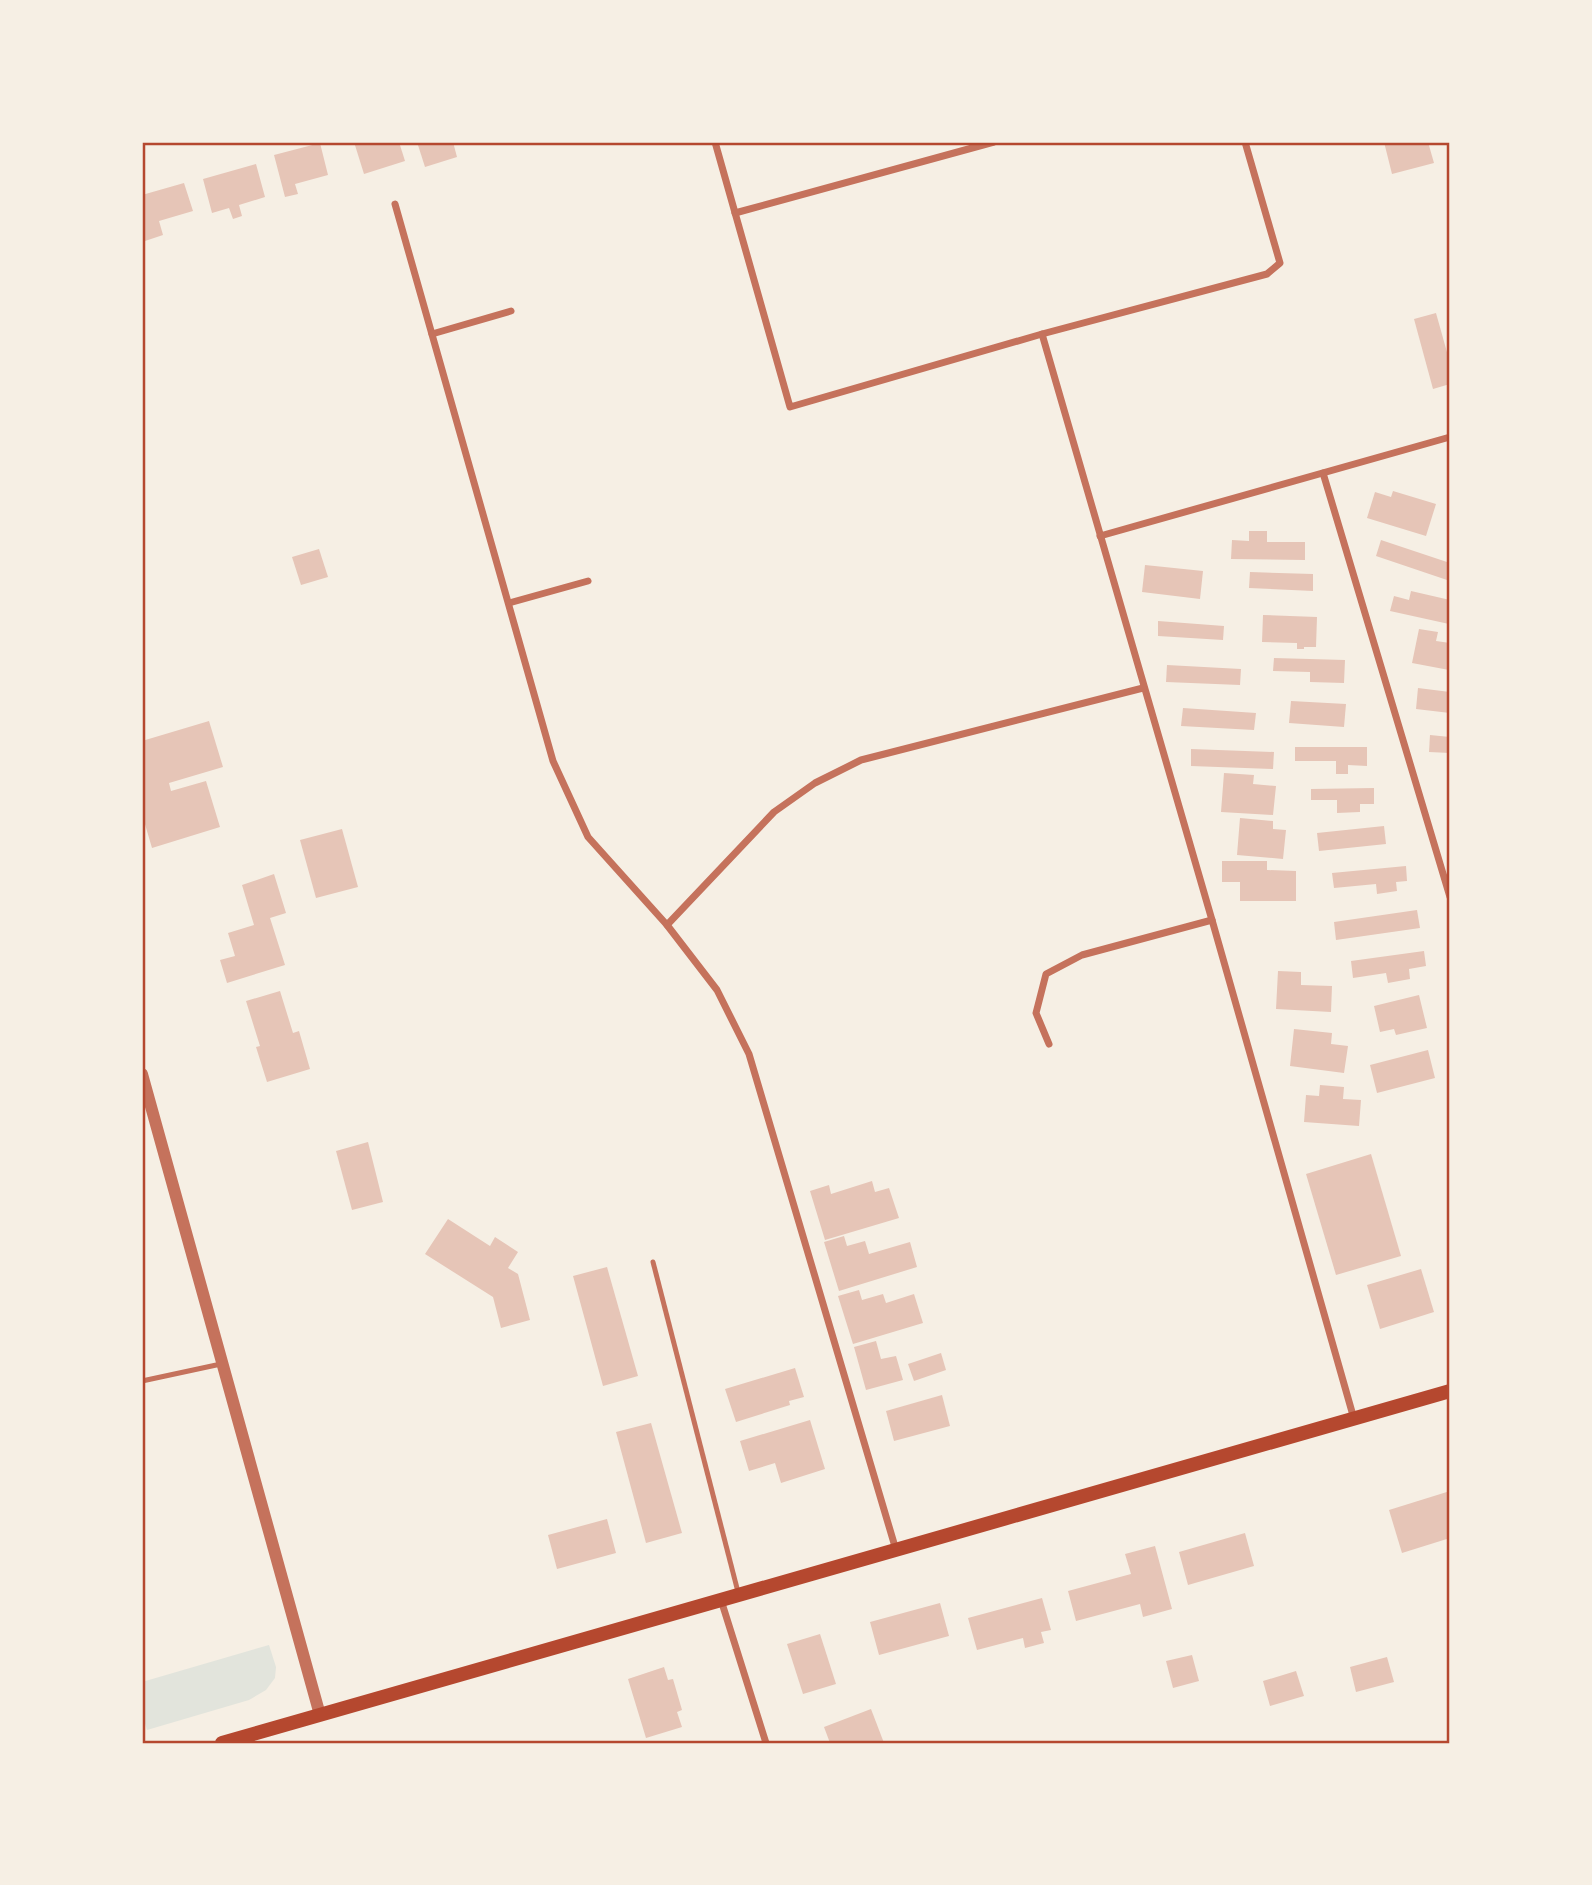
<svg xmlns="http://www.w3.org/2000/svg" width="1592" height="1885" viewBox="0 0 1592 1885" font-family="'Noto Sans',sans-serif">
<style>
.green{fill:#e2e4dc}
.building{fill:#e6c5b7}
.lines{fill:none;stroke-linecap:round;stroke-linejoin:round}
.service{stroke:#c5725c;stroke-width:5}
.minor{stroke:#c5725c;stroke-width:7}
.tertiary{stroke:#c5725c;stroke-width:12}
.secondary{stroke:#b5482f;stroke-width:14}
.neatline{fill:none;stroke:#b5482f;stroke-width:2.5}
</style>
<rect width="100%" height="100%" fill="#f6efe4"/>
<polygon class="green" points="269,1645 276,1667 275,1678 266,1690 249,1700 147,1730 142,1714 142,1682"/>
<g class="building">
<polygon points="354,142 399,142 405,161 364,174"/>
<polygon points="417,142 453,142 457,157 425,167"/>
<polygon points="1384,142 1428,142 1434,163 1392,174"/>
<polygon points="320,143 328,175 295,184 298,194 285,197 274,155"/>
<polygon points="256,164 265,197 239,205 242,216 233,219 229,208 212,213 203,179"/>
<polygon points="184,183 193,211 159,221 163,235 142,242 142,195"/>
<polygon points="1436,313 1450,363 1450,384 1433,389 1414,319"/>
<polygon points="1393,491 1436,504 1426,536 1367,518 1375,492 1391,497"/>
<polygon points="1249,531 1267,531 1267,542 1305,542 1305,560 1231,559 1232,540 1249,541"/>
<polygon points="1381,540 1450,563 1450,581 1376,556"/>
<polygon points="319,549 328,577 301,585 292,557"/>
<polygon points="1145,565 1203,571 1200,599 1142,592"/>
<polygon points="1250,572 1313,574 1313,591 1249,588"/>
<polygon points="1411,591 1450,600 1449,624 1390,611 1394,596 1409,600"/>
<polygon points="1263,615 1317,617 1316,647 1304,647 1304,649 1297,649 1297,643 1262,642"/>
<polygon points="1158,621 1224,626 1223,640 1158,636"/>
<polygon points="1419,629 1438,632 1436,641 1450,643 1449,670 1412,663"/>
<polygon points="1274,658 1345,660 1344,683 1310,682 1310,672 1273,671"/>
<polygon points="1167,665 1241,669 1240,685 1166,682"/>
<polygon points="1418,688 1450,692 1450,713 1416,709"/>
<polygon points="1291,701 1346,704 1344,727 1289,723"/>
<polygon points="1183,708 1256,713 1254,730 1181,726"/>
<polygon points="209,721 223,767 169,783 171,791 206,781 220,827 152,848 142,814 142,741"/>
<polygon points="1430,735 1450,737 1450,753 1429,752"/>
<polygon points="1295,747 1367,747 1367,766 1348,765 1348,774 1336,774 1336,761 1295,761"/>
<polygon points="1191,749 1274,752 1273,769 1191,766"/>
<polygon points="1224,773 1254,775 1253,784 1276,786 1273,815 1221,812"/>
<polygon points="1374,788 1374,804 1360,804 1360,812 1337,813 1337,800 1311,800 1311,789"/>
<polygon points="1240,818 1273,821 1273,829 1286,830 1283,859 1237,855"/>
<polygon points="1384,826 1386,844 1319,851 1317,833"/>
<polygon points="342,829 358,887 316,898 300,840"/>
<polygon points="1222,861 1267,861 1267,870 1296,871 1296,901 1240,901 1240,882 1222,882"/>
<polygon points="1406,866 1407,881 1396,882 1397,891 1377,894 1376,884 1334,888 1332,873"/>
<polygon points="274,874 286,913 270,918 285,965 227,983 220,960 235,956 228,933 254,925 242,885"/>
<polygon points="1417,910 1420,928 1336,940 1334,922"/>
<polygon points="1424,951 1426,966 1409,969 1410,979 1388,983 1386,973 1353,978 1351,961"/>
<polygon points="1278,971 1301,972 1301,985 1332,986 1331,1012 1276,1009"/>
<polygon points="280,991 293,1033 299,1031 310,1069 267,1082 256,1047 260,1046 246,1001"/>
<polygon points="1419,995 1427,1028 1396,1035 1394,1029 1380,1032 1374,1006"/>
<polygon points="1294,1029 1332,1033 1331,1044 1348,1046 1344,1073 1290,1066"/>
<polygon points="1428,1050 1435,1078 1377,1093 1370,1065"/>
<polygon points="1320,1085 1344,1087 1343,1099 1361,1100 1359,1126 1304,1122 1306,1095 1319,1096"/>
<polygon points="368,1142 383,1202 352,1210 336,1151"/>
<polygon points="1371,1154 1401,1256 1336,1275 1306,1174"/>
<polygon points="872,1181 875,1192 889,1188 899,1218 825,1240 810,1191 829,1185 831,1194"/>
<polygon points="448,1219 490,1246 495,1237 518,1252 508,1268 518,1274 530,1320 501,1328 493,1297 425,1254"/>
<polygon points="844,1236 847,1246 865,1241 869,1254 910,1242 917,1267 839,1291 824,1242"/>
<polygon points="607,1267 638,1376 603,1386 573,1276"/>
<polygon points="1421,1269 1434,1312 1380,1329 1367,1285"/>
<polygon points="859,1290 862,1300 883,1294 886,1303 914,1294 923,1323 853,1344 838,1296"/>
<polygon points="876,1341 881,1359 896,1356 903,1380 866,1390 854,1347"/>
<polygon points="941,1353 946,1370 914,1381 908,1364"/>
<polygon points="795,1368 804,1397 789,1401 790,1405 736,1422 725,1389"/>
<polygon points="942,1395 950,1426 894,1441 886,1411"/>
<polygon points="810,1420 825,1469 781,1483 775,1463 749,1471 740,1441"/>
<polygon points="651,1423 682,1533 646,1543 616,1432"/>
<polygon points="1450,1491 1450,1538 1402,1553 1389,1510"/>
<polygon points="607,1519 616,1553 557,1569 548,1535"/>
<polygon points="1245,1533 1254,1566 1188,1585 1179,1552"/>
<polygon points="1155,1546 1172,1609 1143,1617 1140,1604 1076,1621 1068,1591 1131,1574 1125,1554"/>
<polygon points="1042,1598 1051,1630 1041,1632 1044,1643 1025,1648 1023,1638 977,1650 968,1618"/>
<polygon points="940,1603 949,1636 879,1655 870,1622"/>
<polygon points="820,1634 836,1684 803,1694 787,1644"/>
<polygon points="1192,1655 1199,1681 1173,1688 1166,1661"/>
<polygon points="1387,1657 1394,1682 1356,1692 1350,1667"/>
<polygon points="664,1667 668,1680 673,1679 682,1710 677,1712 682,1727 646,1738 628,1679"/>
<polygon points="1296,1671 1304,1696 1270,1706 1263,1681"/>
<polygon points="871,1709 884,1743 830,1743 824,1727"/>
</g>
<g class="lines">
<g class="service">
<polyline points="653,1262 738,1592"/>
<polyline points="142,1381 221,1364"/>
</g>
<g class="minor">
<polyline points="715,142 790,407 1042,334 1267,274 1280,263 1245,142"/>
<polyline points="395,204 553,761 588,837 667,925 717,990 749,1054 896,1550"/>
<polyline points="735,213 994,142"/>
<polyline points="432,334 511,311"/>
<polyline points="1042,334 1212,920 1354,1419"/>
<polyline points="1323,473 1450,897"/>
<polyline points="1100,536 1450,437"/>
<polyline points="509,603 588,581"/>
<polyline points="667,925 774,812 815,783 861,760 1143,688"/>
<polyline points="1049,1044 1036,1013 1046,974 1082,955 1212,920"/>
<polyline points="721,1600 766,1743"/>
</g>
<polyline class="tertiary" points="142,1074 320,1715"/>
<polyline class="secondary" points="222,1743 1450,1391"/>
</g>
<rect width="1592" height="1885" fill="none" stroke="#f6efe4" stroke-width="287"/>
<rect x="144" y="144" width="1304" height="1598" class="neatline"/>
</svg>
